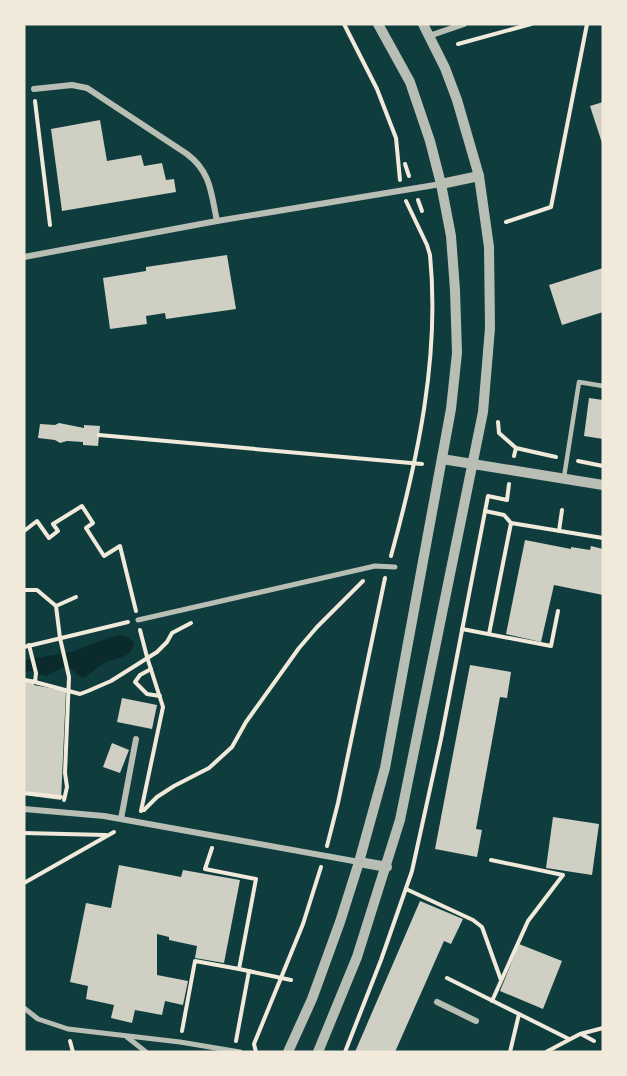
<svg xmlns="http://www.w3.org/2000/svg" width="627" height="1076" viewBox="0 0 627 1076" font-family="'Source Sans 3',sans-serif">
<style>
.water{fill:#0a2a2b}
.building{fill:#cfcfc3}
.lines{fill:none;stroke-linecap:round;stroke-linejoin:round}
.path{stroke:#f1e9da;stroke-width:4}
.service{stroke:#b8beb3;stroke-width:4.5}
.pedestrian{stroke:#b8beb3;stroke-width:5}
.minor{stroke:#b8beb3;stroke-width:6}
.tertiary{stroke:#b8beb3;stroke-width:10}
</style>
<rect width="100%" height="100%" fill="#0f3d3e"/>
<path class="water" d="M121 635 128 637 134 643C133 659 114 657 103 664 96 668 91 675 83 678 76 675 73 668 65 666L46 676 31 671 24 672V660L71 652 111 637Z"/>
<g class="building">
<polygon points="603,102 603,146 590,106"/>
<polygon points="100,120 107,161 141,155 144,166 162,163 166,180 174,179 176,192 62,211 51,129"/>
<polygon points="227,255 236,309 166,319 165,313 146,316 147,324 110,329 103,278 146,271 146,267"/>
<polygon points="603,268 603,312 562,325 549,285"/>
<polygon points="589,398 603,400 603,439 584,436"/>
<polygon points="59,423 84,428 84,425 100,426 98,446 83,445 83,442 67,441 60,443 55,440 38,438 40,424 55,425"/>
<polygon points="525,540 571,549 571,547 590,550 591,546 603,549 603,595 554,585 541,642 506,634"/>
<polygon points="470,665 511,672 507,698 500,697 476,829 482,830 477,857 435,849"/>
<polygon points="24,678 35,680 34,685 66,691 61,800 24,795"/>
<polygon points="122,698 157,705 152,729 117,722"/>
<polygon points="112,743 129,750 120,773 103,767"/>
<polygon points="553,817 599,824 592,875 546,868"/>
<polygon points="119,865 181,877 183,870 240,880 224,963 195,958 197,946 169,940 169,937 157,934 157,975 188,981 183,1005 165,1001 162,1015 135,1010 132,1023 111,1018 114,1005 86,999 88,986 70,982 86,903 111,908"/>
<polygon points="420,901 463,919 451,944 444,941 395,1052 355,1052"/>
<polygon points="519,944 562,961 543,1009 500,991"/>
</g>
<g class="lines">
<g class="path">
<polyline points="344,24 377,89 396,138 400,180"/>
<polyline points="458,44 531,24"/>
<polyline points="35,101 50,225"/>
<polyline points="405,164 409,176"/>
<polyline points="418,200 422,211"/>
<polyline points="506,222 551,207 587,24"/>
<polyline points="498,422 499,433 516,448 514,456"/>
<polyline points="99,435 422,464"/>
<polyline points="516,448 556,457"/>
<polyline points="578,461 603,466"/>
<polyline points="485,511 504,515 511,523"/>
<polyline points="24,531 37,521 49,538 58,531 53,524 82,506 93,523 86,528 104,556 120,546 136,611"/>
<polyline points="559,531 562,510"/>
<path d="M391 556C418 458 440 356 430 255L427 245 406 201"/>
<polyline points="24,590 37,590 56,606 60,638 69,677 65,773 67,787 64,800"/>
<polyline points="56,606 76,597"/>
<polyline points="462,629 551,646 558,611"/>
<polyline points="140,630 147,657 163,707 141,811"/>
<polyline points="489,634 511,523 603,538"/>
<polyline points="29,645 36,673 35,682 80,694 88,691 111,681 157,652 167,642 172,633 191,623"/>
<polyline points="24,647 128,622"/>
<polyline points="151,669 140,675 135,682 147,694 160,696"/>
<polyline points="24,680 35,682"/>
<polyline points="24,793 61,797"/>
<polyline points="144,810 157,797 174,786 209,768 232,747 246,722 299,648 317,627 363,581"/>
<polyline points="24,833 106,835"/>
<polyline points="327,846 338,803 385,578"/>
<polyline points="491,860 563,875 528,921 492,1001"/>
<polyline points="24,883 114,832"/>
<polyline points="406,889 473,920 482,927 501,980"/>
<polyline points="239,969 291,980"/>
<polyline points="447,978 519,1014 510,1052"/>
<polyline points="519,1014 569,1039"/>
<polyline points="182,1031 195,961 239,969 256,879 205,869 212,848"/>
<polyline points="581,1034 594,1041"/>
<polyline points="70,1041 73,1052"/>
<polyline points="236,1041 249,971"/>
<polyline points="256,1052 254,1044 303,924 321,867"/>
<polyline points="345,1052 381,960 412,871 441,739 488,496 507,500 509,484"/>
<polyline points="546,1052 580,1034 603,1028"/>
</g>
<polyline class="service" points="564,477 579,382 603,386"/>
<g class="pedestrian">
<polyline points="138,620 375,566 395,567"/>
<polyline points="24,1008 38,1019 68,1029 180,1042 240,1052"/>
<polyline points="127,1037 146,1052"/>
</g>
<g class="minor">
<polyline points="429,36 464,24"/>
<path d="M34 89 72 85 87 88 187 154C211 172 211 193 217 221"/>
<polyline points="24,257 217,221 441,184"/>
<polyline points="24,809 104,816 359,862"/>
<polyline points="121,819 136,739"/>
<polyline points="437,1002 476,1021"/>
</g>
<g class="tertiary">
<polyline points="441,184 479,176"/>
<polyline points="442,459 603,485"/>
<polyline points="359,862 387,867"/>
<polyline points="288,1052 312,999 340,922 359,862 385,768 451,409 457,353 455,290 451,236 441,184 430,141 410,82 378,24"/>
<polyline points="318,1052 357,957 400,820 483,412 490,328 489,247 479,176 457,100 445,68 423,24"/>
</g>
</g>
<rect width="627" height="1076" fill="none" stroke="#f1e9da" stroke-width="51"/>
</svg>
